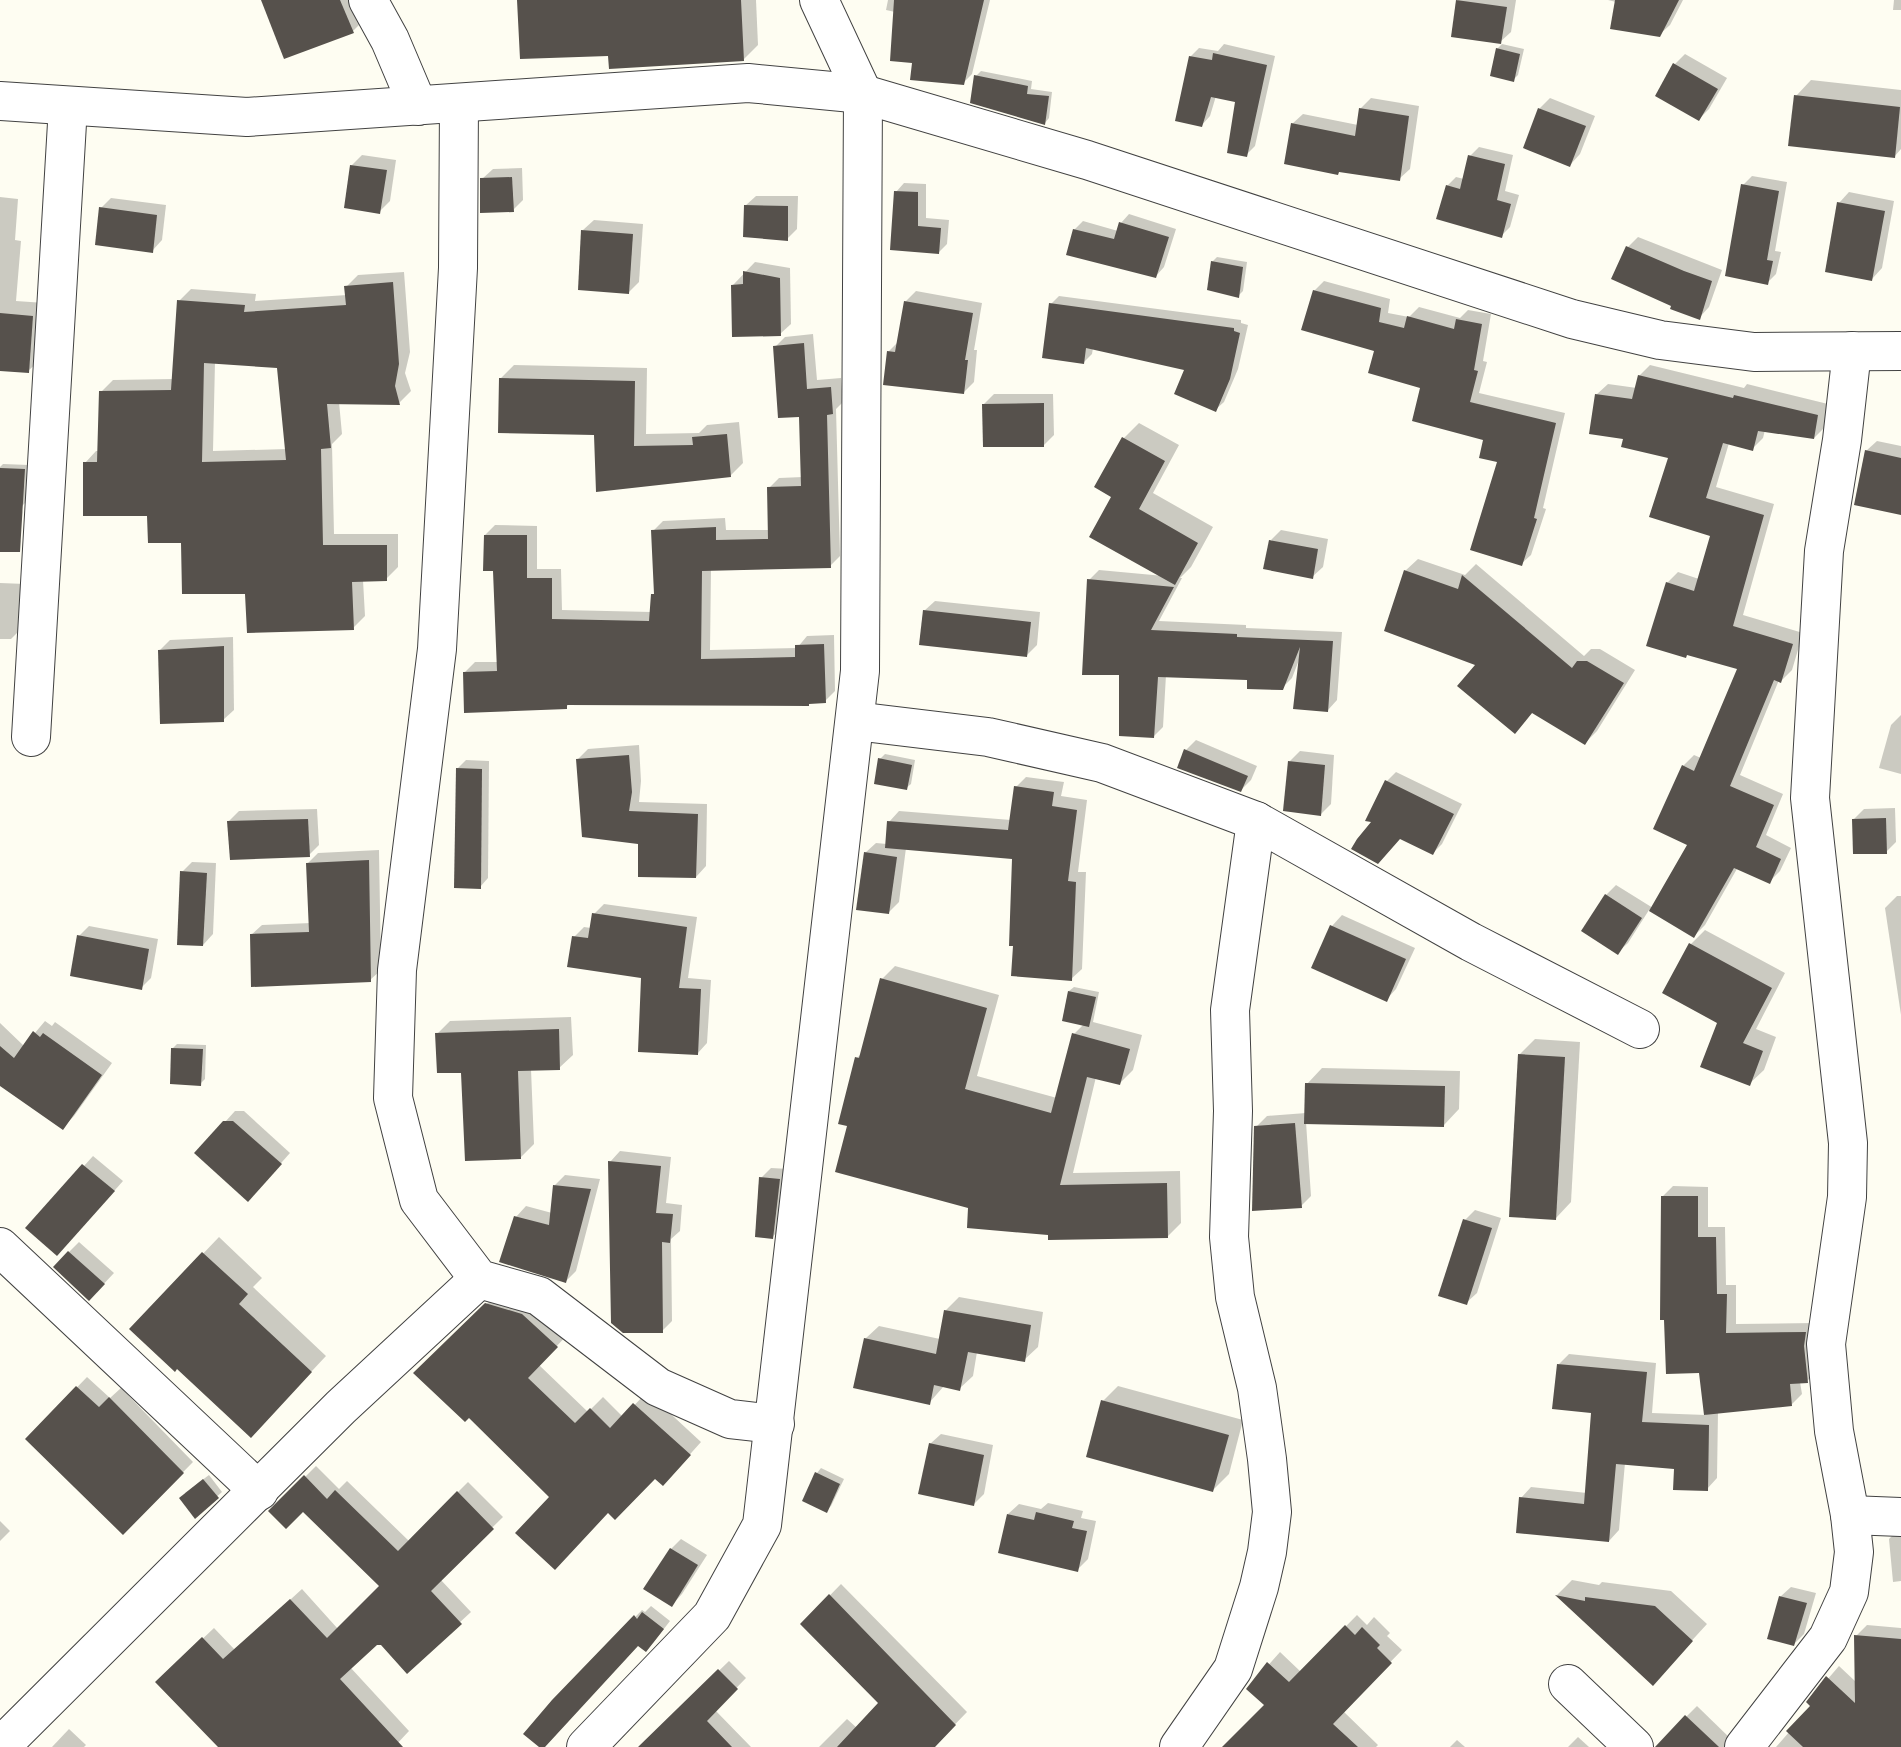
<svg xmlns="http://www.w3.org/2000/svg" width="1901" height="1747" viewBox="0 0 1901 1747" font-family="'Roboto Serif',serif">
<style>
.shadow{fill:#0003;fill-rule:evenodd}
.building{fill:#56514c;fill-rule:evenodd}
.lines{fill:none;stroke-linecap:round;stroke-linejoin:round}
.minor-casing{stroke:#424242;stroke-width:40}
.minor{stroke:#fff;stroke-width:38}
</style>
<rect width="100%" height="100%" fill="#fefdf2"/>
<g class="shadow">
<polygon points="263,0 360,0 367,17 353,31"/>
<polygon points="519,0 756,0 758,45 743,60 610,54"/>
<polygon points="888,0 990,0 972,74 963,83 913,62 895,12 886,10"/>
<polygon points="1458,0 1516,0 1511,32 1500,42 1453,35"/>
<polygon points="1608,0 1683,0 1670,25 1659,35 1616,2"/>
<polygon points="1894,0 1901,0 1901,10 1893,10"/>
<polygon points="1224,44 1275,56 1255,146 1246,155 1236,101 1216,96 1210,116 1201,126 1190,57 1199,48 1218,51"/>
<polygon points="1502,44 1524,49 1518,75 1513,80 1497,49"/>
<polygon points="1685,54 1727,78 1709,109 1699,119 1675,64"/>
<polygon points="981,71 1032,81 1031,89 1052,92 1049,118 1045,123 976,76"/>
<polygon points="1811,80 1901,90 1901,149 1894,157 1796,96"/>
<polygon points="1371,98 1419,106 1410,169 1399,179 1292,124 1303,114 1358,125 1361,108"/>
<polygon points="1550,98 1595,116 1580,154 1570,165 1525,147 1540,108"/>
<polygon points="1479,147 1513,155 1505,191 1519,195 1510,227 1501,236 1447,186 1456,177 1464,179 1470,156"/>
<polygon points="362,155 396,160 390,201 379,212 351,166"/>
<polygon points="522,168 523,200 513,210 482,179 493,169"/>
<polygon points="1752,176 1787,182 1775,251 1781,252 1776,274 1767,283 1743,185"/>
<polygon points="904,183 926,184 926,218 949,220 947,244 938,253 891,248 896,192"/>
<polygon points="1849,192 1894,201 1882,268 1872,279 1839,203"/>
<polygon points="756,196 798,196 797,229 787,239 745,206"/>
<polygon points="0,197 18,199 15,240 21,241 16,301 45,303 41,359 28,371 0,369"/>
<polygon points="111,198 166,205 162,240 152,251 101,208"/>
<polygon points="1129,214 1176,229 1164,267 1156,276 1074,230 1083,221 1118,231 1121,223"/>
<polygon points="594,220 643,224 639,282 629,292 583,230"/>
<polygon points="1638,237 1722,270 1709,307 1699,318 1673,305 1628,247"/>
<polygon points="1217,257 1247,262 1243,291 1238,296 1212,262"/>
<polygon points="755,262 790,268 791,324 780,334 733,285"/>
<path d="M404 272 410 352 405 373 411 391 399 403 339 402 342 434 332 444 334 534H398V567L386 579 363 580 365 616 353 628 247 592 85 463 96 451H99L101 392 113 380 173 379 179 301 191 289 256 294 255 301 347 295 346 287 358 275ZM215 362 278 367 287 449 213 451Z"/>
<polygon points="1324,281 1390,299 1388,313 1409,317 1419,307 1460,318 1468,310 1491,314 1483,361 1487,362 1479,393 1565,413 1543,508 1546,509 1531,555 1521,564 1500,461 1485,439 1376,350 1314,291"/>
<polygon points="916,291 982,303 974,350 977,350 974,382 964,392 888,352 898,342 905,302"/>
<polygon points="1059,296 1241,320 1241,323 1248,325 1238,369 1224,402 1215,410 1186,368 1093,348 1092,354 1084,362 1051,304"/>
<polygon points="813,334 817,380 841,378 843,402 836,409 840,556 830,566 711,569 710,650 797,648 807,636 834,635 835,691 825,701 570,703 566,707 465,672 475,662 499,662 494,569 485,535 495,525 537,526 537,569 561,569 562,610 652,612 653,595 656,592 653,531 663,521 725,518 726,530 770,530 769,488 779,478 803,477 801,415 775,347 785,337"/>
<polygon points="514,365 647,368 646,434 699,433 707,425 739,422 743,463 730,476 598,490 596,433 501,378"/>
<polygon points="1650,365 1744,388 1747,384 1828,404 1825,427 1814,438 1765,430 1763,438 1752,449 1729,443 1716,487 1774,504 1743,615 1803,633 1792,670 1781,681 1779,680 1740,775 1783,794 1766,835 1791,848 1780,871 1769,882 1738,867 1705,925 1694,936 1649,910 1628,943 1617,953 1606,895 1616,885 1653,908 1689,844 1683,766 1694,755 1701,758 1740,668 1667,583 1678,572 1699,579 1712,535 1670,457 1625,437 1596,395 1608,384 1637,388 1639,376"/>
<polygon points="994,394 1053,394 1054,435 1044,445 984,404"/>
<polygon points="1139,423 1179,445 1153,493 1213,527 1191,567 1180,578 1182,578 1159,621 1246,625 1246,628 1342,632 1337,700 1328,710 1299,660 1292,678 1282,688 1249,678 1166,675 1163,727 1153,737 1121,674 1089,580 1099,570 1164,576 1114,496 1123,439"/>
<polygon points="1877,441 1901,446 1901,514 1866,451"/>
<polygon points="3,464 29,465 27,501 22,506 0,505 0,467"/>
<polygon points="1281,530 1328,539 1323,567 1312,577 1271,540"/>
<polygon points="1418,559 1465,575 1476,564 1584,656 1591,649 1600,649 1635,670 1597,731 1585,743 1533,712 1514,732 1478,664 1405,571"/>
<polygon points="0,583 26,584 24,626 11,639 0,639"/>
<polygon points="935,601 1040,612 1037,645 1027,655 924,611"/>
<polygon points="233,637 234,710 223,720 159,651 170,640"/>
<polygon points="1901,715 1901,774 1879,768 1891,725"/>
<polygon points="1196,740 1257,766 1251,780 1241,790 1186,750"/>
<polygon points="639,745 641,781 639,802 707,804 706,866 696,877 640,843 578,759 588,749"/>
<polygon points="1300,751 1334,755 1331,804 1321,814 1290,761"/>
<polygon points="885,754 915,760 911,784 906,788 880,759"/>
<polygon points="466,760 489,761 488,878 480,887 457,769"/>
<polygon points="1396,772 1462,804 1442,844 1433,853 1375,820 1387,781"/>
<polygon points="1026,777 1064,782 1061,796 1087,800 1078,872 1086,872 1082,969 1071,979 1015,944 1013,857 906,848 899,902 888,913 865,853 876,843 887,844 889,822 899,811 1011,820 1016,787"/>
<polygon points="1895,808 1896,842 1886,852 1854,819 1864,809"/>
<polygon points="317,809 319,845 309,855 228,822 239,811"/>
<polygon points="379,850 381,970 370,980 251,935 262,925 311,923 308,863 318,853"/>
<polygon points="192,862 216,863 213,934 203,945 182,872"/>
<polygon points="1897,896 1901,896 1901,1015 1885,908"/>
<polygon points="604,904 697,917 688,978 711,980 707,1043 697,1054 643,977 574,937 584,927 591,928 594,914"/>
<polygon points="1342,915 1415,948 1396,989 1386,1000 1332,926"/>
<polygon points="89,926 158,939 151,978 141,988 79,936"/>
<polygon points="1705,930 1785,973 1756,1029 1776,1037 1764,1070 1749,1084 1719,1022 1691,944"/>
<polygon points="895,966 999,995 977,1076 1057,1098 1074,1034 1084,1024 1069,991 1074,987 1099,992 1093,1022 1142,1035 1133,1070 1119,1084 1096,1077 1073,1173 1180,1171 1181,1223 1168,1236 1049,1233 970,1207 850,1125 857,1058 862,1053 882,979"/>
<polygon points="571,1017 573,1055 559,1068 531,1069 534,1144 521,1157 437,1034 450,1021"/>
<polygon points="45,1021 52,1026 55,1022 112,1063 74,1116 62,1128 0,1084 0,1023 24,1046"/>
<polygon points="1535,1039 1580,1042 1571,1202 1556,1218 1519,1055"/>
<polygon points="177,1044 206,1045 205,1079 200,1084 172,1049"/>
<polygon points="1322,1068 1460,1071 1459,1109 1444,1125 1306,1122 1311,1196 1301,1206 1256,1127 1267,1116 1306,1113 1307,1084"/>
<polygon points="235,1111 244,1111 290,1153 258,1189 225,1122"/>
<polygon points="620,1151 671,1157 666,1203 682,1205 680,1231 671,1239 672,1321 662,1331 610,1162"/>
<polygon points="93,1156 123,1181 66,1245 28,1228"/>
<polygon points="771,1168 789,1169 783,1227 772,1237 761,1178"/>
<polygon points="565,1175 600,1179 576,1271 566,1281 516,1217 526,1206 552,1213 555,1185"/>
<polygon points="1673,1186 1708,1187 1708,1227 1725,1227 1726,1285 1736,1285 1736,1324 1815,1323 1817,1371 1807,1381 1800,1382 1802,1394 1791,1405 1718,1412 1717,1478 1707,1489 1675,1467 1625,1463 1619,1530 1609,1541 1521,1498 1531,1487 1587,1493 1593,1411 1559,1364 1569,1354 1656,1363 1652,1413 1706,1415 1701,1371 1663,1196"/>
<polygon points="1475,1210 1501,1218 1477,1293 1466,1303 1465,1220"/>
<polygon points="219,1237 262,1278 253,1287 326,1356 266,1420 178,1367 131,1329"/>
<polygon points="79,1242 114,1273 99,1289 69,1252"/>
<polygon points="499,1292 569,1333 539,1365 588,1412 603,1397 623,1417 647,1392 701,1442 675,1471 655,1476 608,1511 551,1497 469,1416 415,1373"/>
<polygon points="959,1297 1043,1312 1038,1347 1024,1360 977,1352 973,1376 959,1389 944,1386 929,1403 865,1339 879,1326 940,1339 945,1311"/>
<polygon points="87,1377 110,1398 121,1388 193,1462 123,1533 27,1439"/>
<polygon points="1118,1386 1243,1420 1229,1474 1213,1490 1103,1401"/>
<polygon points="941,1434 993,1445 984,1494 973,1505 930,1444"/>
<polygon points="316,1466 339,1489 347,1481 409,1541 468,1482 503,1517 440,1579 471,1612 407,1671 382,1644 377,1643 350,1667 409,1731 394,1747 219,1747 157,1682 214,1628 235,1650 302,1589 338,1629 382,1586 303,1510 271,1511"/>
<polygon points="821,1468 844,1479 831,1506 826,1511 804,1500 817,1473"/>
<polygon points="209,1475 222,1492 195,1516 185,1493"/>
<polygon points="1048,1503 1083,1511 1081,1518 1096,1521 1088,1559 1077,1570 1008,1514 1019,1504 1041,1509"/>
<polygon points="0,1521 10,1531 0,1541"/>
<polygon points="1901,1527 1901,1581 1893,1582 1889,1539"/>
<polygon points="681,1539 707,1555 682,1594 672,1605 671,1549"/>
<polygon points="1572,1580 1599,1585 1602,1582 1671,1591 1707,1624 1653,1683 1557,1595"/>
<polygon points="841,1584 967,1712 933,1747 819,1747 847,1719 857,1728 881,1703 802,1624"/>
<polygon points="1791,1587 1816,1593 1804,1634 1794,1644 1780,1597"/>
<polygon points="651,1606 670,1621 653,1643 638,1644 542,1747 553,1701 642,1610 645,1612"/>
<polygon points="1357,1615 1367,1625 1374,1617 1390,1633 1387,1636 1402,1650 1343,1711 1378,1745 1376,1747 1225,1747 1266,1705 1248,1688 1280,1652 1301,1672"/>
<polygon points="1867,1625 1901,1628 1901,1747 1776,1747 1812,1706 1808,1702 1839,1666 1856,1682 1856,1636"/>
<polygon points="729,1661 746,1678 715,1710 751,1747 667,1747 654,1734"/>
<polygon points="1697,1706 1733,1741 1735,1747 1680,1747 1668,1735"/>
<polygon points="69,1729 86,1745 84,1747 52,1747"/>
<polygon points="1578,1737 1589,1747 1568,1747"/>
<polygon points="1457,1740 1465,1747 1450,1747"/>
</g>
<g class="building">
<polygon points="261,0 340,0 354,33 284,59"/>
<polygon points="517,0 741,0 744,61 609,69 608,56 520,59"/>
<polygon points="894,0 984,0 964,85 910,80 912,63 890,61"/>
<polygon points="1456,0 1507,7 1501,44 1451,37"/>
<polygon points="1615,0 1679,0 1660,37 1610,29"/>
<polygon points="1496,48 1520,54 1514,82 1490,76"/>
<polygon points="1213,53 1267,65 1247,157 1227,153 1235,102 1211,97 1202,127 1175,121 1189,56 1212,60"/>
<polygon points="1673,63 1718,89 1699,121 1655,96"/>
<polygon points="974,75 1028,86 1027,94 1049,96 1045,125 970,103"/>
<polygon points="1794,95 1900,107 1895,158 1788,146"/>
<polygon points="1359,108 1409,116 1400,181 1339,172 1338,175 1284,164 1291,123 1355,136"/>
<polygon points="1538,108 1586,126 1570,167 1523,148"/>
<polygon points="1468,155 1505,164 1497,200 1511,204 1502,238 1436,219 1446,185 1460,189"/>
<polygon points="350,165 387,170 380,214 344,208"/>
<polygon points="512,177 514,212 480,213 480,178"/>
<polygon points="1741,184 1779,191 1767,260 1773,261 1768,285 1725,276"/>
<polygon points="894,191 918,192 918,226 941,228 939,254 890,250"/>
<polygon points="1837,202 1885,211 1872,281 1825,272"/>
<polygon points="744,205 788,206 788,241 743,237"/>
<polygon points="99,207 157,215 153,253 95,245"/>
<polygon points="1119,222 1169,237 1156,278 1066,255 1073,229 1114,239"/>
<polygon points="581,230 633,234 629,294 578,290"/>
<polygon points="1626,246 1684,271 1712,281 1700,320 1670,309 1671,306 1611,279"/>
<polygon points="1211,261 1243,267 1239,298 1207,290"/>
<polygon points="743,271 780,278 781,336 732,337 731,285 743,284"/>
<path d="M393 282 399 364 395 386 400 405 327 404 331 448 321 449 323 545H387V581L352 582 354 630 247 633 245 594H182L181 543H148L147 516H83V462H97L99 391 171 390 177 300 245 305 244 312 346 305 344 286ZM204 363 277 368 286 460 202 462Z"/>
<polygon points="1313,290 1381,308 1379,322 1404,328 1407,316 1454,329 1456,319 1482,324 1474,370 1478,371 1470,402 1556,423 1534,518 1537,519 1522,566 1470,550 1497,462 1479,458 1483,440 1412,421 1420,388 1368,373 1374,351 1301,330"/>
<polygon points="904,301 973,313 965,360 968,360 964,394 883,385 887,351 895,352"/>
<polygon points="1049,303 1234,328 1234,331 1240,333 1230,379 1216,412 1174,394 1184,370 1086,348 1084,364 1042,358"/>
<polygon points="0,313 33,316 29,373 0,371"/>
<polygon points="804,343 807,389 831,387 833,414 827,415 831,568 702,571 701,659 795,657 795,645 824,644 826,703 809,704 809,706 567,705 567,709 464,713 463,672 497,671 493,571 483,571 484,535 527,535 527,578 552,578 552,619 649,621 651,594 654,594 651,530 716,527 716,540 768,539 767,487 801,486 799,417 778,418 773,346"/>
<polygon points="1638,375 1733,398 1734,395 1818,415 1814,439 1758,431 1753,451 1723,443 1706,498 1764,515 1733,626 1793,644 1781,683 1774,680 1730,786 1774,805 1756,847 1781,859 1770,884 1734,868 1694,938 1649,911 1687,845 1653,829 1682,765 1694,771 1737,669 1687,655 1686,658 1646,646 1666,582 1694,591 1710,536 1649,517 1668,458 1621,447 1623,439 1589,434 1595,394 1632,399"/>
<polygon points="499,378 635,381 634,446 693,445 692,437 727,434 731,477 596,492 594,435 498,433"/>
<polygon points="1044,403 1044,447 983,447 982,404"/>
<polygon points="1122,437 1165,461 1139,509 1198,543 1175,585 1089,537 1111,497 1094,487"/>
<polygon points="1865,450 1901,458 1901,515 1854,505"/>
<polygon points="0,468 25,469 20,552 0,552"/>
<polygon points="1269,540 1318,549 1313,579 1263,569"/>
<polygon points="1404,570 1458,589 1462,575 1572,668 1577,661 1587,661 1624,683 1585,745 1532,713 1515,734 1457,686 1475,665 1384,631"/>
<polygon points="1087,579 1174,587 1151,630 1237,634 1237,637 1333,641 1328,712 1293,709 1300,647 1283,690 1247,689 1247,680 1158,677 1154,738 1119,736 1119,675 1082,675"/>
<polygon points="923,610 1031,622 1027,657 919,645"/>
<polygon points="224,646 224,722 160,724 158,650"/>
<polygon points="1184,749 1248,776 1241,792 1177,768"/>
<polygon points="629,755 632,792 629,811 698,814 696,878 638,877 638,844 582,837 576,759"/>
<polygon points="878,758 912,765 907,790 874,784"/>
<polygon points="1288,761 1325,765 1321,816 1283,811"/>
<polygon points="456,768 482,769 481,889 454,888"/>
<polygon points="1385,780 1454,814 1433,855 1400,839 1378,864 1351,849 1357,839 1371,822 1365,821"/>
<polygon points="1014,786 1054,792 1052,806 1077,810 1068,881 1076,882 1072,981 1011,976 1013,946 1009,946 1012,859 885,848 887,821 1008,830"/>
<polygon points="1886,818 1887,854 1853,854 1852,819"/>
<polygon points="308,819 310,857 230,860 227,821"/>
<polygon points="864,852 897,857 889,914 856,910"/>
<polygon points="369,860 371,982 251,987 250,934 309,932 306,863"/>
<polygon points="180,871 207,873 203,946 177,945"/>
<polygon points="1605,894 1642,918 1618,955 1581,931"/>
<polygon points="592,913 687,927 679,988 701,989 698,1055 638,1052 641,978 567,967 572,936 588,938"/>
<polygon points="1330,925 1406,959 1387,1002 1311,968"/>
<polygon points="77,935 149,949 142,990 70,976"/>
<polygon points="1689,943 1772,988 1743,1043 1763,1051 1750,1086 1700,1067 1717,1023 1662,993"/>
<polygon points="880,978 987,1008 965,1089 1051,1113 1072,1033 1130,1049 1120,1085 1087,1077 1060,1185 1167,1183 1168,1238 1048,1240 1048,1235 967,1228 968,1208 835,1172 847,1126 838,1124 855,1057 859,1058"/>
<polygon points="1068,991 1096,997 1089,1027 1062,1021"/>
<polygon points="559,1029 560,1070 518,1071 521,1159 465,1161 461,1073 437,1073 435,1033"/>
<polygon points="33,1031 40,1037 43,1033 102,1075 63,1130 0,1086 0,1046 14,1058"/>
<polygon points="171,1048 203,1049 201,1086 170,1084"/>
<polygon points="1518,1054 1565,1057 1556,1220 1509,1217"/>
<polygon points="1305,1083 1445,1086 1444,1127 1304,1124"/>
<polygon points="223,1121 233,1121 282,1164 248,1202 194,1153"/>
<polygon points="1295,1123 1302,1208 1252,1211 1254,1126"/>
<polygon points="608,1161 661,1166 656,1213 673,1214 670,1243 662,1242 663,1333 623,1333 611,1323"/>
<polygon points="82,1164 115,1191 57,1256 25,1228"/>
<polygon points="759,1177 780,1179 773,1239 755,1237"/>
<polygon points="553,1185 591,1189 566,1283 499,1262 514,1216 549,1225"/>
<polygon points="1661,1196 1698,1196 1698,1237 1716,1237 1717,1294 1727,1294 1726,1333 1806,1332 1804,1346 1808,1383 1790,1384 1792,1406 1704,1415 1699,1373 1666,1374 1664,1320 1660,1320"/>
<polygon points="1463,1219 1492,1228 1467,1305 1438,1296"/>
<polygon points="68,1251 105,1284 89,1301 53,1267"/>
<polygon points="202,1252 248,1294 239,1304 312,1372 251,1438 177,1369 175,1372 129,1329"/>
<polygon points="485,1303 522,1314 558,1347 528,1378 575,1423 590,1408 610,1428 633,1403 691,1455 663,1486 655,1479 615,1520 608,1513 555,1570 515,1533 549,1497 469,1418 465,1422 413,1373"/>
<polygon points="944,1310 1031,1325 1025,1362 968,1352 960,1391 934,1385 930,1405 853,1388 864,1338 936,1354"/>
<polygon points="1557,1364 1647,1372 1642,1422 1709,1425 1708,1491 1673,1490 1674,1469 1616,1464 1609,1542 1516,1533 1519,1497 1584,1504 1591,1413 1552,1409"/>
<polygon points="76,1386 99,1407 109,1397 184,1473 123,1535 25,1439"/>
<polygon points="1101,1400 1229,1435 1213,1492 1086,1457"/>
<polygon points="929,1443 984,1455 974,1506 918,1494"/>
<polygon points="815,1472 840,1484 827,1513 802,1501"/>
<polygon points="304,1475 327,1499 335,1490 398,1551 457,1491 494,1529 431,1591 462,1624 407,1674 381,1645 377,1645 340,1679 403,1747 218,1747 155,1682 202,1637 223,1659 290,1599 327,1638 379,1586 303,1512 286,1529 268,1511"/>
<polygon points="203,1479 219,1498 195,1519 179,1498"/>
<polygon points="1036,1512 1074,1521 1072,1528 1087,1531 1078,1572 998,1553 1007,1514 1034,1520"/>
<polygon points="670,1548 698,1565 672,1607 643,1589"/>
<polygon points="829,1594 956,1725 935,1747 837,1747 878,1703 800,1624"/>
<polygon points="1555,1595 1585,1601 1585,1597 1655,1606 1693,1641 1653,1686"/>
<polygon points="1779,1596 1807,1603 1794,1646 1767,1639"/>
<polygon points="642,1612 664,1629 646,1652 638,1646 545,1747 539,1747 523,1734 552,1700 634,1615 637,1619"/>
<polygon points="1345,1625 1355,1635 1362,1627 1380,1645 1377,1648 1392,1663 1333,1724 1358,1747 1222,1747 1264,1705 1246,1689 1267,1662 1289,1682"/>
<polygon points="1854,1635 1901,1639 1901,1747 1803,1747 1786,1731 1810,1706 1806,1702 1826,1676 1855,1703"/>
<polygon points="718,1669 738,1689 707,1721 732,1747 638,1747"/>
<polygon points="1685,1715 1719,1747 1655,1747"/>
</g>
<g class="lines">
<g class="minor-casing">
<g id="minor">
<polyline points="368,0 390,40 418,106"/>
<polyline points="0,101 247,117 748,83 863,94 1087,160 1572,319 1660,340 1754,352 1901,351"/>
<polyline points="459,103 458,268 437,649 397,970 393,1098 419,1200 479,1279 539,1296 658,1387 730,1419 775,1424"/>
<polyline points="855,721 988,737 1102,763 1256,821 1471,942 1640,1029"/>
<polyline points="31,737 68,106"/>
<polyline points="0,1247 259,1491"/>
<polyline points="1850,1515 1901,1517"/>
<polyline points="1568,1684 1634,1747"/>
<polyline points="0,1747 341,1407 479,1279"/>
<polyline points="586,1747 712,1616 762,1525 860,671 863,94 819,0"/>
<polyline points="1179,1747 1233,1669 1259,1587 1267,1552 1272,1512 1267,1459 1257,1388 1235,1297 1229,1237 1233,1111 1230,1010 1256,821"/>
<polyline points="1744,1747 1828,1638 1849,1592 1854,1552 1850,1515 1834,1431 1826,1344 1847,1197 1848,1143 1810,798 1824,551 1842,440 1852,351"/>
</g>
</g>
<use href="#minor" class="minor"/>
</g>
</svg>
